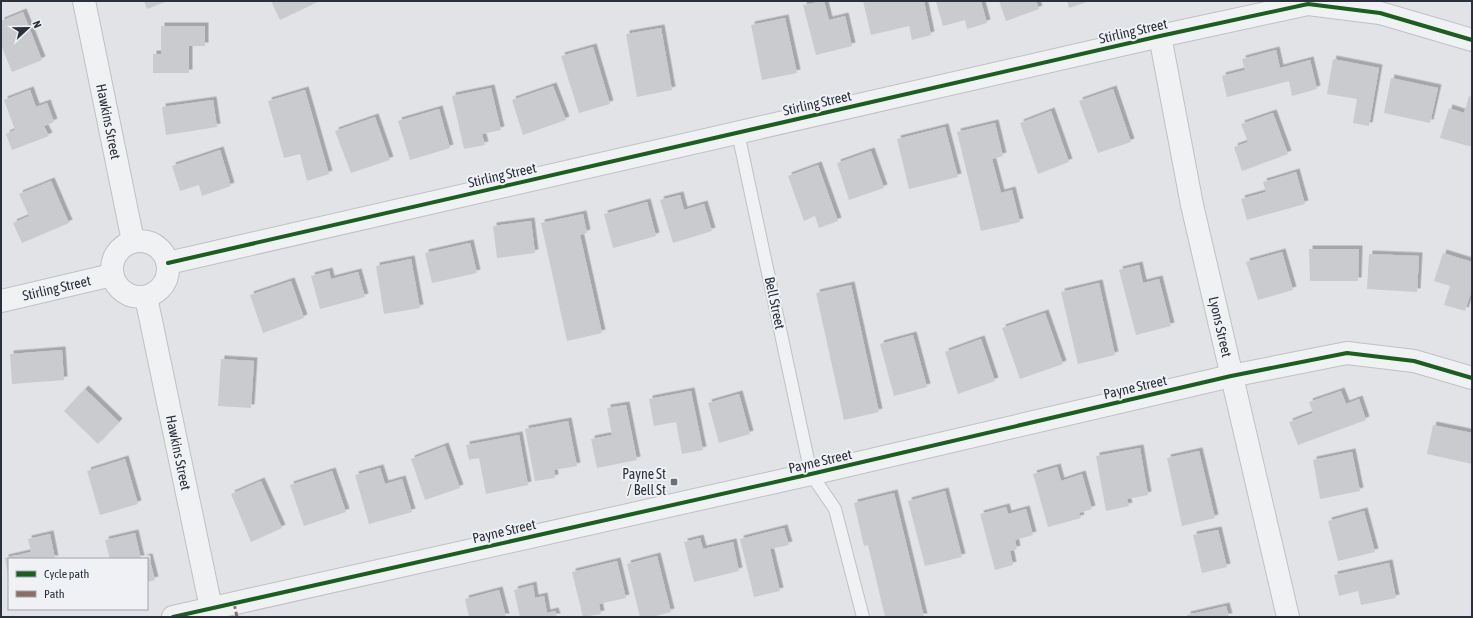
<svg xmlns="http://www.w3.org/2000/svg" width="1473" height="618" viewBox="0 0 1473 618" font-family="'Asap Condensed',sans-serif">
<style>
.building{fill:#c9cbce;filter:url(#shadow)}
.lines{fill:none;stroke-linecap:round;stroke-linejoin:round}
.lane-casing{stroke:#bfc1c4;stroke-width:14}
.street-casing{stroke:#bfc1c4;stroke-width:24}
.lane{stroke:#f0f1f3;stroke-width:12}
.street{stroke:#f0f1f3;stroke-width:22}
.quiet{stroke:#8d6e63;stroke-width:3;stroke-dasharray:6 3;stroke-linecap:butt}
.cycleway-casing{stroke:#eff1f5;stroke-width:6}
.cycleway{stroke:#1b5e20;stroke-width:4}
.poi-dot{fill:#6a6f78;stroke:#eff1f5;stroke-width:1.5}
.labels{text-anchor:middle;stroke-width:4;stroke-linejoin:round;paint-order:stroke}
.street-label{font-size:14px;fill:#2a303c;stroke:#eff1f5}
.poi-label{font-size:14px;fill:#2a303c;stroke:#eff1f5;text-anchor:end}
</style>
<defs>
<filter id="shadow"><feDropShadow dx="3.5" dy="-3.5" stdDeviation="0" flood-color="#0004"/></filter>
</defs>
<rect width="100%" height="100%" fill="#e1e3e6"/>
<g class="building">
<polygon points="144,1 168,1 147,9"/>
<polygon points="271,1 320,1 280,20"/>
<polygon points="824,1 829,20 845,16 852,46 816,55 803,5"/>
<polygon points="863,1 924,1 931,35 912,40 909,26 871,35"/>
<polygon points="939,1 981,1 987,23 967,29 965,20 943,26 936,2"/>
<polygon points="999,1 1036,1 1039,9 1006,21"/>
<polygon points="1067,1 1090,1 1069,8"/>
<polygon points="23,12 42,60 12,72 1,45 1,21"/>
<polygon points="785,18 797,73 762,80 751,25"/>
<polygon points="161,26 205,26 205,46 189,46 189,73 153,73 153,54 161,54"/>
<polygon points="661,28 672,90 637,97 626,34"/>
<polygon points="593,47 610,104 579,113 561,56"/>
<polygon points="1276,50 1280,68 1310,60 1317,89 1292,96 1289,81 1227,97 1222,76 1245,70 1242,59"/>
<polygon points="1333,59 1379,68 1369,126 1353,123 1357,99 1327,94"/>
<polygon points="1391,78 1438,88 1430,123 1384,113"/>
<polygon points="553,86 566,120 523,135 512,100"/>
<polygon points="491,88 501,130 482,134 485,145 464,149 452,96"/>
<polygon points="1113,89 1131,142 1098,153 1079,101"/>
<polygon points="30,90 36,107 47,103 54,122 44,126 49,136 12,150 6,134 15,130 4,100"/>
<polygon points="305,90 329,174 307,181 300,154 284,158 268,101"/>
<polygon points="1469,96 1472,97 1472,147 1440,138 1449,108 1464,113"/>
<polygon points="213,100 217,127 166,135 162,107"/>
<polygon points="439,109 450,148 410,160 398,121"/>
<polygon points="1051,111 1069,162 1038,174 1020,123"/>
<polygon points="1273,113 1288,154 1242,171 1234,147 1248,142 1241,124"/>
<polygon points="375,117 390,160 351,173 335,131"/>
<polygon points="995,123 1003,156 992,159 1001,193 1012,190 1020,222 981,231 957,132"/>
<polygon points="945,127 958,177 909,189 897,139"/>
<polygon points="220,150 231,186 202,196 199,185 180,191 172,166"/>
<polygon points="871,151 884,188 849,200 837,163"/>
<polygon points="818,165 838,221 819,228 815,216 804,221 788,176"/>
<polygon points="1296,172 1305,204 1247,220 1241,199 1266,192 1263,182"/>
<polygon points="51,181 69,223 22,243 13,223 29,216 19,194"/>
<polygon points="680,195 684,210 704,204 712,231 673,243 660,200"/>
<polygon points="647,202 656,236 613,248 604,214"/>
<polygon points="583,214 587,233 580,235 602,333 567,341 541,223"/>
<polygon points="531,221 535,253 497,258 493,226"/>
<polygon points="470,243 477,273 432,283 425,253"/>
<polygon points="1309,249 1359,249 1358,281 1310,281"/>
<polygon points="1282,252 1293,290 1258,300 1246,262"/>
<polygon points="1443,253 1472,262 1472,290 1465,311 1444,305 1450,286 1434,281"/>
<polygon points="1369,254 1419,256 1417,292 1367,289"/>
<polygon points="411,259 420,308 384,314 376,266"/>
<polygon points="1139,265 1143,283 1159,279 1171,326 1136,335 1119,270"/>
<polygon points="329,271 331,279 358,272 365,297 320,309 311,276"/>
<polygon points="291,281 304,318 263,333 250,295"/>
<polygon points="1099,283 1115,355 1078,364 1061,292"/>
<polygon points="851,285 879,412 844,420 816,293"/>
<polygon points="1045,313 1063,364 1020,379 1002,328"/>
<polygon points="913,335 927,387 894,396 880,344"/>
<polygon points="981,339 995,381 958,394 945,352"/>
<polygon points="62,350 64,380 12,384 10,354"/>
<polygon points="221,359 254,361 251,408 218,406"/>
<polygon points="85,389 119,422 98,444 64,411"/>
<polygon points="691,391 703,450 682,454 676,422 654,426 649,399"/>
<polygon points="1341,391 1346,404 1359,399 1366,420 1298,445 1289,422 1313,413 1309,402"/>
<polygon points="739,394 750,434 719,443 708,403"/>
<polygon points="626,405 637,460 597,468 591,439 612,435 607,408"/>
<polygon points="568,421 577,466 554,470 555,478 535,481 525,429"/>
<polygon points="1433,425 1472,433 1472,464 1427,454"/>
<polygon points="519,435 528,485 486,494 479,458 469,460 466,445"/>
<polygon points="445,446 460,488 425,500 411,459"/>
<polygon points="1140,448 1148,495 1127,499 1129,506 1106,511 1096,456"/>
<polygon points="1199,451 1215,518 1182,526 1167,458"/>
<polygon points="1352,452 1360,491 1320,499 1313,460"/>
<polygon points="125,459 138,504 100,515 87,471"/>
<polygon points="1057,467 1061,481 1082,474 1092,509 1079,513 1081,518 1048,527 1033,474"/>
<polygon points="380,468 385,484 402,479 412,512 369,524 355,475"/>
<polygon points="332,471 346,512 304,526 290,485"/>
<polygon points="261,481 282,528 251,542 231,494"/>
<polygon points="945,491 962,557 925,566 908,501"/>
<polygon points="894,493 924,617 885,617 868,545 864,546 854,503"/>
<polygon points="1006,507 1008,514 1026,509 1033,535 1015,540 1017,549 1010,551 1013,565 995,570 980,514"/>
<polygon points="1364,511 1375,552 1338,561 1328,521"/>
<polygon points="784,528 789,545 770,549 780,591 754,597 740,539"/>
<polygon points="1218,530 1227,567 1202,573 1193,535"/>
<polygon points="135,533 141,559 110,559 105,540"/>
<polygon points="50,534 55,559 9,559 8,574 5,558 31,552 28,539"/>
<polygon points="700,538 703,549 733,542 739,571 694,582 684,542"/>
<polygon points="657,556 671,612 652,617 640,617 627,564"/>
<polygon points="149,557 155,580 147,582 147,559 142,558"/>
<polygon points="617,561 626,598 599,604 601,614 583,617 572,572"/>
<polygon points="1389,563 1396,598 1361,605 1358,591 1339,596 1334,575"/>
<polygon points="533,585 535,598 544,596 547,613 555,611 557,617 520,617 514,590"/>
<polygon points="499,590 506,617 469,617 465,599"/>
<polygon points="1226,606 1229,617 1187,617 1187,615"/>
</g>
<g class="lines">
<g class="lane-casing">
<polyline id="lane" points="738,133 811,474 835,509 863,617"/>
</g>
<g class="street-casing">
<g id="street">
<path id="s1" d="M84 1 133 241"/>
<path id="s2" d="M1160 36 1192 205 1288 617"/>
<circle cx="140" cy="269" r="28"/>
<polyline points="168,263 1160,36 1308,4 1380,13 1472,40"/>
<path id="s3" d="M146 297 211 608"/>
<path id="s4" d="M1 301 112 275"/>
<polyline points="173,617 811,474 1231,376 1347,353 1414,361 1472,378"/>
</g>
</g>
<use href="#lane" class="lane"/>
<use href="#street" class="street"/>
<polyline class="quiet" points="234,603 237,617"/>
<g class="cycleway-casing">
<g id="cycleway">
<polyline points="168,263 1160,36 1308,4 1380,13 1472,40"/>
<polyline points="173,617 811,474 1231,376 1347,353 1414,361 1472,378"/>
</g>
</g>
<use href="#cycleway" class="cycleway"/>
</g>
<rect class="poi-dot" x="670" y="478" width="8" height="8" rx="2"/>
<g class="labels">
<g class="street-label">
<text transform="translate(1133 31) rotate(-13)" y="5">Stirling Street</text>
<text transform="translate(817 103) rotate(-13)" y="5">Stirling Street</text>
<text dy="5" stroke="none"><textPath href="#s1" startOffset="123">Hawkins Street</textPath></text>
<text transform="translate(502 175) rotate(-13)" y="5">Stirling Street</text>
<text dy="5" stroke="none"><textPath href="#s4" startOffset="57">Stirling Street</textPath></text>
<text transform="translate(775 303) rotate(78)" y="5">Bell Street</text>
<text dy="5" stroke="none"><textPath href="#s2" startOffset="297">Lyons Street</textPath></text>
<text transform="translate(1135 387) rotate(-13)" y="5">Payne Street</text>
<text dy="5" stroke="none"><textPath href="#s3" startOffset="159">Hawkins Street</textPath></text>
<text transform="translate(820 461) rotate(-13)" y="5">Payne Street</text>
<text transform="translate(504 531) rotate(-13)" y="5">Payne Street</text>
</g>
<g class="poi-label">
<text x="666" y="479">Payne St<tspan x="666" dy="16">/ Bell St</tspan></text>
</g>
</g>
<rect width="1473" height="618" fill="none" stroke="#2a303c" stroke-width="4"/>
<rect x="8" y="558" width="140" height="52" fill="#eff1f5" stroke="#a0a4ab"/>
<rect x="16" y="571" width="20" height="6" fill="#1b5e20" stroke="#a0a4ab"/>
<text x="44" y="578" font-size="12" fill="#2a303c">Cycle path</text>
<rect x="16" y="591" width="20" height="6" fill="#8d6e63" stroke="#a0a4ab"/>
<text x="44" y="598" font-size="12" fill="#2a303c">Path</text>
<g transform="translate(28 28) rotate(68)" stroke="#eff1f5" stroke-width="3" paint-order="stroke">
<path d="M0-3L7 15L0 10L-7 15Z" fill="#2a303c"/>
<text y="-6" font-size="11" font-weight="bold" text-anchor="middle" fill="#2a303c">N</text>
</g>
</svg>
